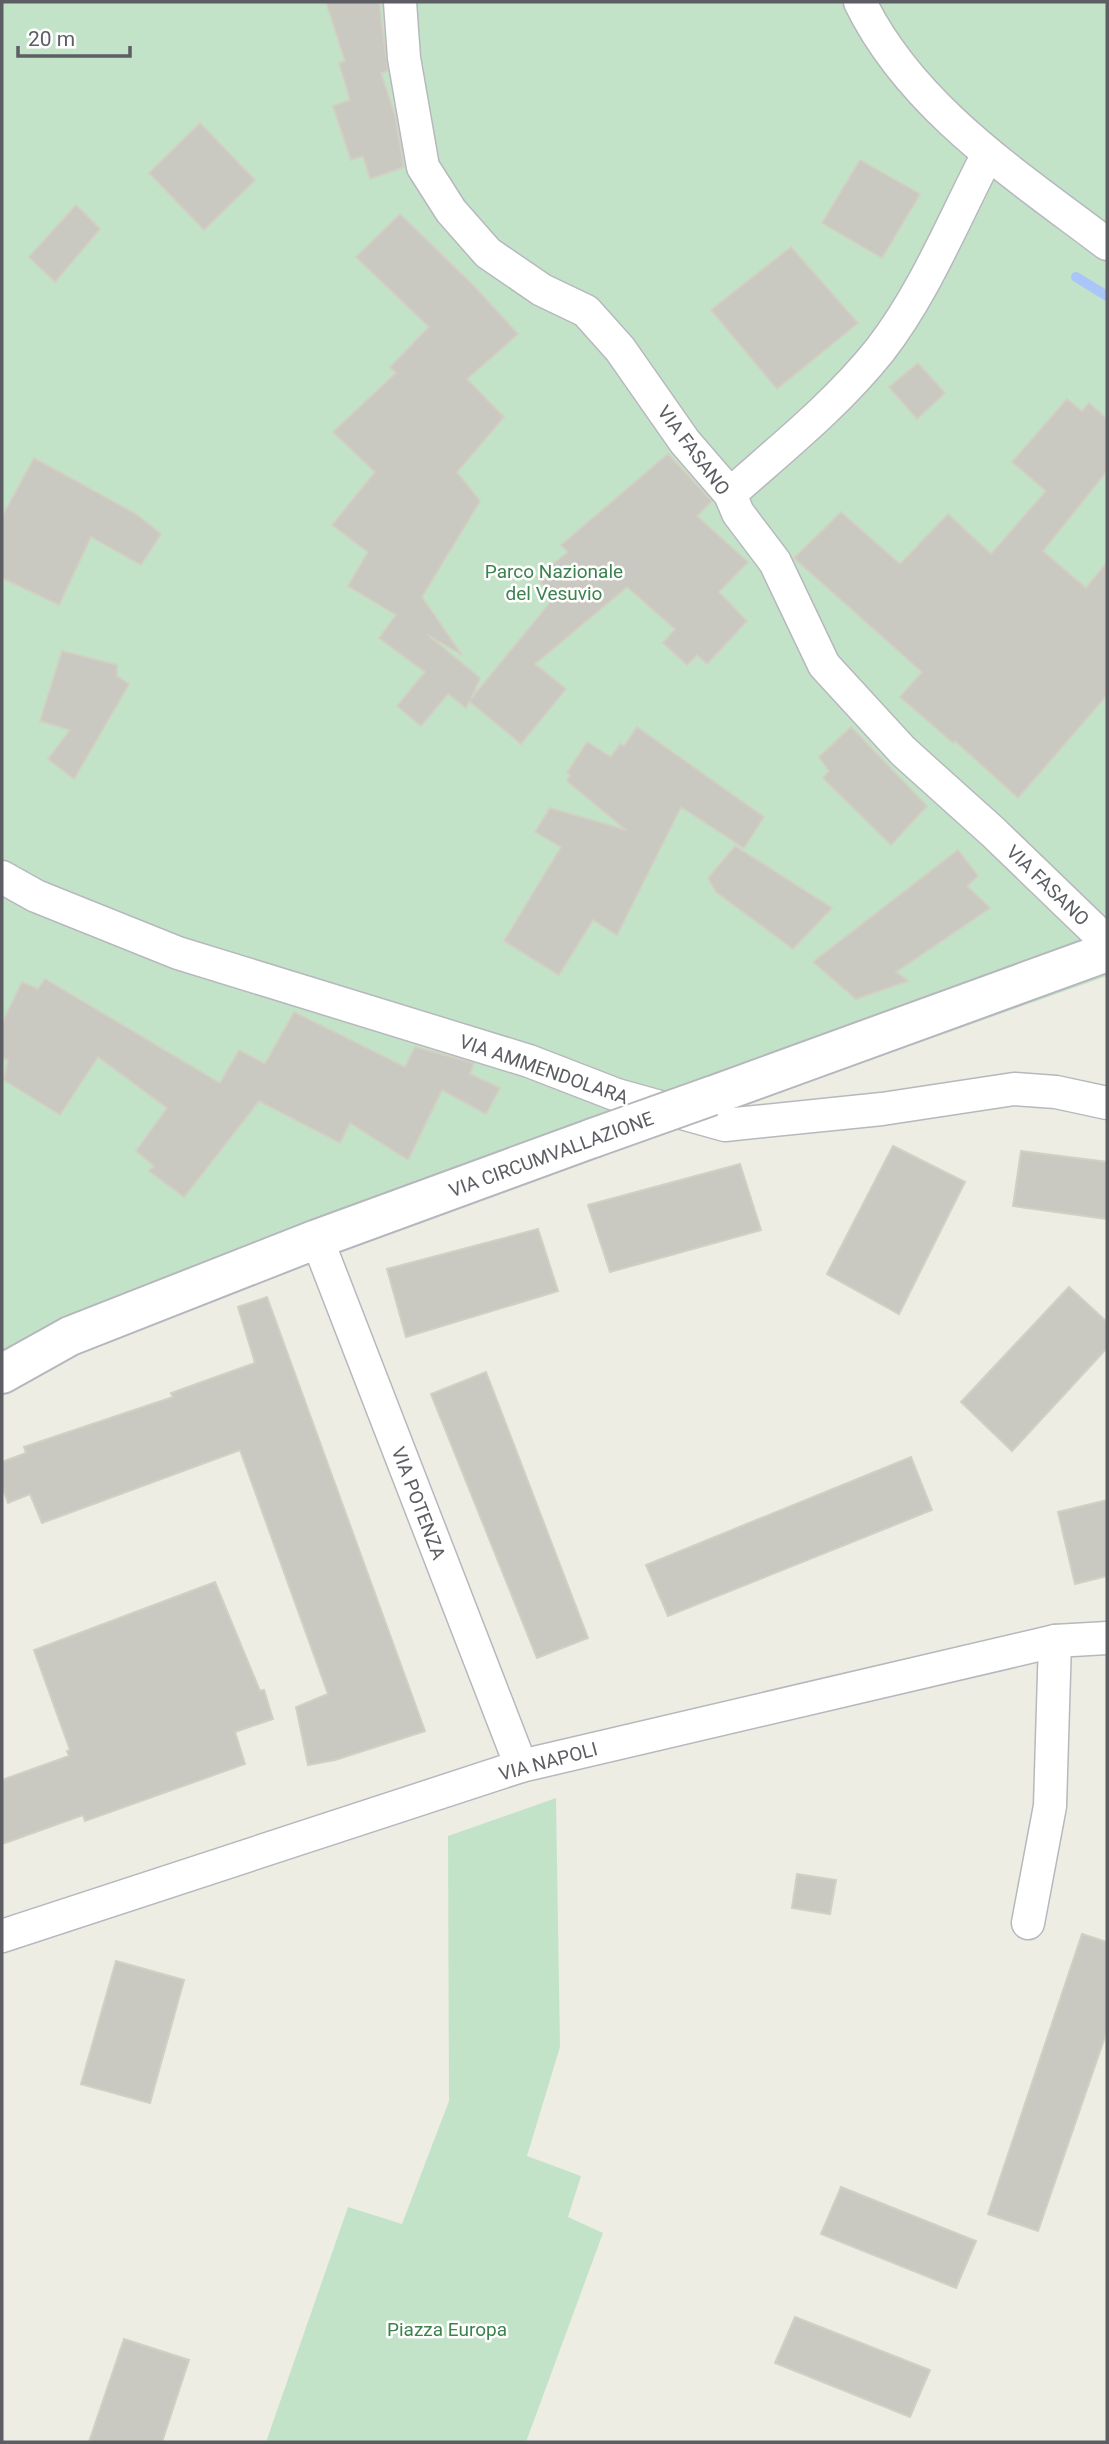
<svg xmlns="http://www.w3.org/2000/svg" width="1109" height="2444" viewBox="0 0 1109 2444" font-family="Roboto,sans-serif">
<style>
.green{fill:#c3e3c9}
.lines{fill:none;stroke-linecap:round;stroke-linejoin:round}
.stream{stroke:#aac6f8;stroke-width:10}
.building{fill:#c9c8c1;stroke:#d2d0c3;stroke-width:2}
.street-casing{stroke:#b7b8bd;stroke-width:35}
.secondary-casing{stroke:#b6b7bd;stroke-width:42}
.street{stroke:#fff;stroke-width:32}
.secondary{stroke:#fff;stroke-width:38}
.secondary-bridge-casing{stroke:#b6b7bd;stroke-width:42;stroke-linecap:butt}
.secondary-bridge{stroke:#fff;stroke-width:38}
.labels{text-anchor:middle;stroke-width:5;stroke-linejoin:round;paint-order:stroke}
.street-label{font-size:19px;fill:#5c5e63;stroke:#fff}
.park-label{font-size:19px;fill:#3d824e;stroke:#fff}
</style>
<rect width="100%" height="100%" fill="#edede4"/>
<g class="green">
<polygon points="2,2 1107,2 1107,976 288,1267 2,1384"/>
<polygon points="556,1798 560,2047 527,2156 581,2176 568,2217 603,2233 526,2442 266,2442 348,2207 402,2224 449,2101 448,1836"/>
</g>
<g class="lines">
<polyline class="stream" points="1076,277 1107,296"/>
</g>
<g class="building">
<polygon points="326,2 379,2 388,71 381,73 395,115 404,167 370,179 363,156 351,160 333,106 350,100 339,63 345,61"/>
<polygon points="200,123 255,180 204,230 149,173"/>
<polygon points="860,160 920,194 882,258 822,223"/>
<polygon points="76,205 100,229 55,282 29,257"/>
<polygon points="400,214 474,286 518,334 467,379 504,417 457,472 480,501 422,597 462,655 428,635 480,678 471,699 553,599 537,577 568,552 561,545 668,454 712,501 697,516 748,562 719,592 747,621 707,664 697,655 687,665 663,643 675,629 627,587 535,664 566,689 521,744 469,701 466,708 448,694 421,726 397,706 425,672 379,638 396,615 348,586 368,552 332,525 375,472 333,432 396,373 390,367 429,327 356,257"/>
<polygon points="791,247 858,323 777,389 711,310"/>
<polygon points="918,363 945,393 917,419 889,387"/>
<polygon points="1067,399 1082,411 1089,403 1107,419 1107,471 1043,551 1086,588 1107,562 1107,695 1018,798 955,741 953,743 900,697 922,672 794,558 841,512 900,564 948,514 991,554 1046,491 1012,462"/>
<polygon points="34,458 136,514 161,534 141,565 91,537 59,605 2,578 2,517"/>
<polygon points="62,651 117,665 117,676 129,684 74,779 48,759 70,730 40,721"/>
<polygon points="637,727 764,817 744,848 681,807 617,935 593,920 559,975 504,941 561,847 535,832 550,808 626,830 567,781 570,775 567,773 587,742 611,757 620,744 624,746"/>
<polygon points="851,727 927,806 891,845 823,778 829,771 819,757"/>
<polygon points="735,846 832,908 793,949 716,892 708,878"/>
<polygon points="958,850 978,876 967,886 990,908 896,972 908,981 856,999 813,962"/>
<polygon points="45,979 220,1083 239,1050 265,1064 294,1012 405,1067 415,1047 474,1063 470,1074 500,1088 486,1114 442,1090 408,1160 350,1123 340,1143 259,1101 184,1197 149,1171 154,1166 136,1151 167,1108 98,1057 60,1115 4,1080 8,1060 2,1057 2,1023 22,982 38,989"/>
<polygon points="893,1146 965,1182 899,1314 827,1274"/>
<polygon points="1021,1151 1107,1162 1107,1219 1013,1206"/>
<polygon points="740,1164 761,1230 610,1272 588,1205"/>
<polygon points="538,1229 558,1291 406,1337 387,1269"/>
<polygon points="1069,1287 1107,1322 1107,1348 1012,1451 961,1402"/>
<polygon points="267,1297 425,1731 335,1760 308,1765 296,1707 328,1694 240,1450 42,1523 30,1494 8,1503 2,1486 2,1462 26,1453 24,1447 173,1397 171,1393 255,1363 238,1307"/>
<polygon points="486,1372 588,1638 537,1658 431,1394"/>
<polygon points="911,1457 932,1510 668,1616 646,1565"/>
<polygon points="1107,1500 1107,1576 1075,1584 1058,1512"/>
<polygon points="215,1582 260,1691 264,1690 273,1719 235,1732 245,1764 85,1821 83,1815 2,1844 2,1780 69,1756 67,1751 70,1750 34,1650"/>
<polygon points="797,1874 836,1880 830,1914 792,1908"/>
<polygon points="1082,1934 1107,1942 1107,2031 1038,2231 988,2214"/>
<polygon points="116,1961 184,1980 150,2103 81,2084"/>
<polygon points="841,2187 976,2241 956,2288 821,2234"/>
<polygon points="795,2317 930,2370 910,2417 775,2363"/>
<polygon points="124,2339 189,2360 162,2442 89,2442"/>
</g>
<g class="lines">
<g class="street-casing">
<g id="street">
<polyline points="400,2 404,58 423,167 451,211 488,253 542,290 586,311 620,349 685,442 730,494 738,513 775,562 824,665 903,751 993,832 1107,942"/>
<path d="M860 2C911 107 1016 175 1107 244"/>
<path d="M730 494C782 448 837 404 880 350 925 292 954 219 988 154"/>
<polyline points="2,877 36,896 178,953 529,1061 617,1095 725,1125 882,1109 1014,1089 1056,1092 1107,1103"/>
<polyline points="317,1239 521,1766"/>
<polyline points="1028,1923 1050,1806 1055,1641"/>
<polyline points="2,1936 521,1766 1055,1641 1107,1638"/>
</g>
</g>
<g class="secondary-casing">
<g id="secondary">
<polyline points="711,1096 1107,952"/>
<polyline points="2,1374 70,1336 317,1239 593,1138"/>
</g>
</g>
<use href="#street" class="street"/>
<use href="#secondary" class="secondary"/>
<g class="secondary-bridge-casing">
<polyline id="secondary-bridge" points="593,1138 711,1096"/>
</g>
<use href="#secondary-bridge" class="secondary-bridge"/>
</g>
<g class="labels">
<g class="street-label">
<text transform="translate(694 450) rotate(53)" y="7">VIA FASANO</text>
<text transform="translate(1048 885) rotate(44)" y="7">VIA FASANO</text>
<text transform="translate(544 1069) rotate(19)" y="7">VIA AMMENDOLARA</text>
<text transform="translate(551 1154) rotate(-20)" y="7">VIA CIRCUMVALLAZIONE</text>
<text transform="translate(419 1503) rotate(69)" y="7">VIA POTENZA</text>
<text transform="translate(548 1761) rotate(-15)" y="7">VIA NAPOLI</text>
</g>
<g class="park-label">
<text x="554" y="578">Parco Nazionale<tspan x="554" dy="22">del Vesuvio</tspan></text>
<text x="447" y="2336">Piazza Europa</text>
</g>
</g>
<rect width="1109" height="2444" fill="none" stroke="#5c5e63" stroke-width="7"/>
<path d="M18 46v10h112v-10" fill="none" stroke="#5c5e63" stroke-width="3.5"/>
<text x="28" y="46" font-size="21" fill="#5c5e63" stroke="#ffffff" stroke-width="5" paint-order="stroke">20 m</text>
</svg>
